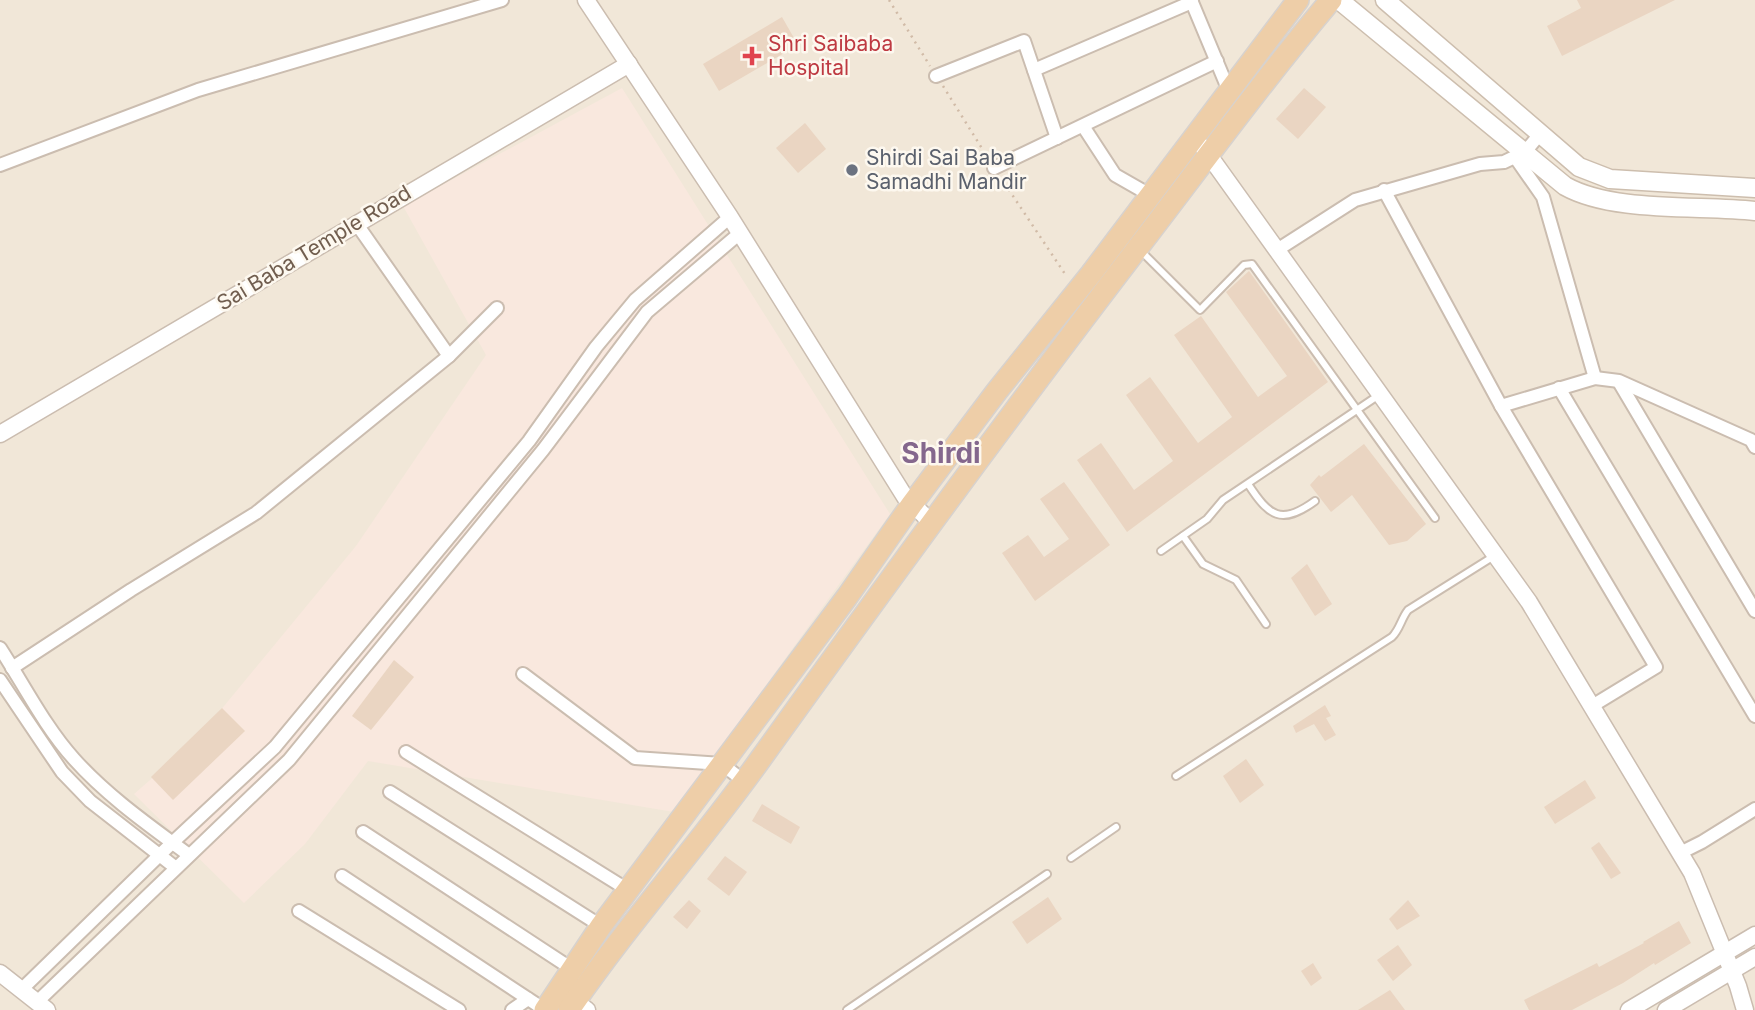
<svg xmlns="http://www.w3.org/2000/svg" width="1755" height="1010" viewBox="0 0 1755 1010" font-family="Inter,sans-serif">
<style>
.residential{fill:#f1e7d8}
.commercial{fill:#f9e8de}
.building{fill:#ead5c2}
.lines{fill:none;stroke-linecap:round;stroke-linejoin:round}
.service-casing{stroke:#cbbdb0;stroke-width:10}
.minor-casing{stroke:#cbbdb0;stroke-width:16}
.tertiary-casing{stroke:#cbbdb0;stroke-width:19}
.secondary-casing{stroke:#cdbeae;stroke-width:21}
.trunk-casing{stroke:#d7d2ce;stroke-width:24}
.path{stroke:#d1bba7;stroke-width:2.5;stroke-dasharray:2 5;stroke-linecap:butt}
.service{stroke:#fff;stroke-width:6}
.minor{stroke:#fff;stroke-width:12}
.tertiary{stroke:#fff;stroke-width:16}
.secondary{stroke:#fff;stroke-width:18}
.trunk{stroke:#eecea8;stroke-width:21}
.health-dot{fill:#e0444e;stroke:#fdf8ef;stroke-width:2.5}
.worship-dot{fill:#6b7280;stroke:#fdf8ef;stroke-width:2.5}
.labels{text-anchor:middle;stroke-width:5;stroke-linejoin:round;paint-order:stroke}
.health-label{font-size:21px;fill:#be3a42;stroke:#fdf8ef;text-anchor:start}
.worship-label{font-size:21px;fill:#5b616d;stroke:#fdf8ef;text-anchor:start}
.street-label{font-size:21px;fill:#715e4f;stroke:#fdf8ef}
.district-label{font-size:28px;font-weight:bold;fill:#84678d;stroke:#fdf8ef}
</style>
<rect width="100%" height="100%" fill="#faf5e9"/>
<rect class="residential" x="0" y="0" width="1755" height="1010"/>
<polygon class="commercial" points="622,88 890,514 674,812 368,761 305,844 244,903 134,794 196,740 356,546 486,355 403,206"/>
<g class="building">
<polygon points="1577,0 1675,0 1562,56 1547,26 1581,8"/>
<polygon points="782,17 798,45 719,91 703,64"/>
<polygon points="1304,88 1326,107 1298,139 1276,119"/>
<polygon points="805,123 826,149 798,173 776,148"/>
<polygon points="1249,271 1328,382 1127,532 1077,460 1101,443 1134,490 1173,461 1126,395 1150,377 1198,443 1232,417 1174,335 1201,316 1258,397 1287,376 1226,292"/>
<polygon points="1364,444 1426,524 1407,541 1389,545 1352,495 1331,512 1310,485 1319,475 1321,477"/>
<polygon points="1064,482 1110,545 1035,601 1002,553 1028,535 1044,557 1069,539 1040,499"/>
<polygon points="1307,564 1332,604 1315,616 1291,578"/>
<polygon points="394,660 414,677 371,730 352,716"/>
<polygon points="1325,705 1331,716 1326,718 1336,735 1325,741 1314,724 1296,733 1293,726"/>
<polygon points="222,708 245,731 173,800 151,777"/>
<polygon points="1246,759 1264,785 1240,803 1223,776"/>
<polygon points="1585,780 1596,798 1555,824 1544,807"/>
<polygon points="762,804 800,827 791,844 752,821"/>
<polygon points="1599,842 1621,873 1611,879 1591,848"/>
<polygon points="725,856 747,872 729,896 707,879"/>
<polygon points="1048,897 1062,919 1027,944 1012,922"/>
<polygon points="689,900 701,911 687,929 673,917"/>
<polygon points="1408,900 1420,916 1397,930 1389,919"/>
<polygon points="1679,921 1691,943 1655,965 1654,963 1623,983 1572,1010 1529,1010 1524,1000 1597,963 1599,967 1644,943 1643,942"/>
<polygon points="1398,945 1412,965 1393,981 1377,960"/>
<polygon points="1313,963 1322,978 1311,986 1301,971"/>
<polygon points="1390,990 1405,1010 1358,1010"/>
</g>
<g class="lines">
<g class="service-casing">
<g id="service">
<polyline points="1140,250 1200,310 1244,265 1252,264 1435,518"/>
<path d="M1248 484C1269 516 1281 526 1315 501"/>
<polyline points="1183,536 1203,564 1236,580 1266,624"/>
<polyline points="1161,551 1207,519 1223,500 1379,395"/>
<path d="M1176 776 1392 637C1400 629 1401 619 1408 610L1494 556"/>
<polyline points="1071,858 1116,827"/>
<polyline points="847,1010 1047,874"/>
</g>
</g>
<g class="minor-casing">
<g id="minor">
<polyline points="1191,0 1229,91"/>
<polyline points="1034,70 1192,2"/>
<polyline points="936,76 1024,41 1057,138"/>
<polyline points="1083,126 1115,175 1150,195"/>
<polyline points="1515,157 1543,197 1595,378"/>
<polyline points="0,165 198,90 502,0"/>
<polyline points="994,168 1217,61"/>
<polyline points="1384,190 1501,406 1595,378 1619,381 1751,440 1755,447"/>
<polyline points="1277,250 1355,200 1480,164 1504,162 1525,152 1540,134"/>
<polyline points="449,356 497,308"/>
<polyline points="1619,382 1755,611"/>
<polyline points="1559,388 1755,716"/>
<polyline points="1501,406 1656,667 1592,706"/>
<path d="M0 648C24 685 45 727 74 759 107 796 150 826 189 855"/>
<polyline points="12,668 131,590 256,513 449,356 356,223"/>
<polyline points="523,674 635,758 722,764 745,782"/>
<polyline points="0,680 62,772 90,801 176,868"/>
<polyline points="406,752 628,890"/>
<polyline points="390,792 601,926"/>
<polyline points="363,832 572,969"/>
<polyline points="1680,853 1702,842 1755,809"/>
<polyline points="342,876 545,1010"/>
<polyline points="299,911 459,1010"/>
<polyline points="21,990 172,843 275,747 529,441 596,347 635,300 730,217"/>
<polyline points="37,1002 289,760 543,450 647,312 740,233"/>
<polyline points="512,1010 528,999"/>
</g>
</g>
<g class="tertiary-casing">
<g id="tertiary">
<polyline points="586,0 730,217 905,497 931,522"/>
<polyline points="1203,147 1529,602 1692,873 1738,986 1745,1010"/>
<polyline points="0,434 629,64"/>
<polyline points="0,973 47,1010"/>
<polyline points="566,995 587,1010"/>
<polyline points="1629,1010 1755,935"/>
<polyline points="1666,1010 1755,957"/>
</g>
</g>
<g class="secondary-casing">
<g id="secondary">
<path d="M1339 0 1565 186C1613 213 1699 205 1755 211"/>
<polyline points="1385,0 1579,167 1610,179 1755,188"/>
</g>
</g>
<g class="trunk-casing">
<g id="trunk">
<polyline points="545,1010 601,926 847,597 912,504 997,391 1091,274 1298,0"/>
<path d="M569 1010C629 922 701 843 762 757 887 583 1013 410 1143 241 1205 160 1265 78 1331 0"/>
</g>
</g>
<g class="path">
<polyline points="889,0 930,66"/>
<polyline points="943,86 988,158"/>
<polyline points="1001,178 1067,277"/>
</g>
<use href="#service" class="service"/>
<use href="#minor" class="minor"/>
<use href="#tertiary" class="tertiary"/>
<use href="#secondary" class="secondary"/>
<use href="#trunk" class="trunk"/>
</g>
<path class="health-dot" d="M748.5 45.5h7v7h7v7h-7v7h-7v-7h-7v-7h7z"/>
<circle class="worship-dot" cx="852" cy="170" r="7"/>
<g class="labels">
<g class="health-label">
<text x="768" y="51">Shri Saibaba<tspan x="768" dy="24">Hospital</tspan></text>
</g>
<g class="worship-label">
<text x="866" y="165">Shirdi Sai Baba<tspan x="866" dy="24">Samadhi Mandir</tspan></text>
</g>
<g class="street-label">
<text transform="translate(314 248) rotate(-31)" y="7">Sai Baba Temple Road</text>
</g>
<g class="district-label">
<text x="941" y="463">Shirdi</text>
</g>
</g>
</svg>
